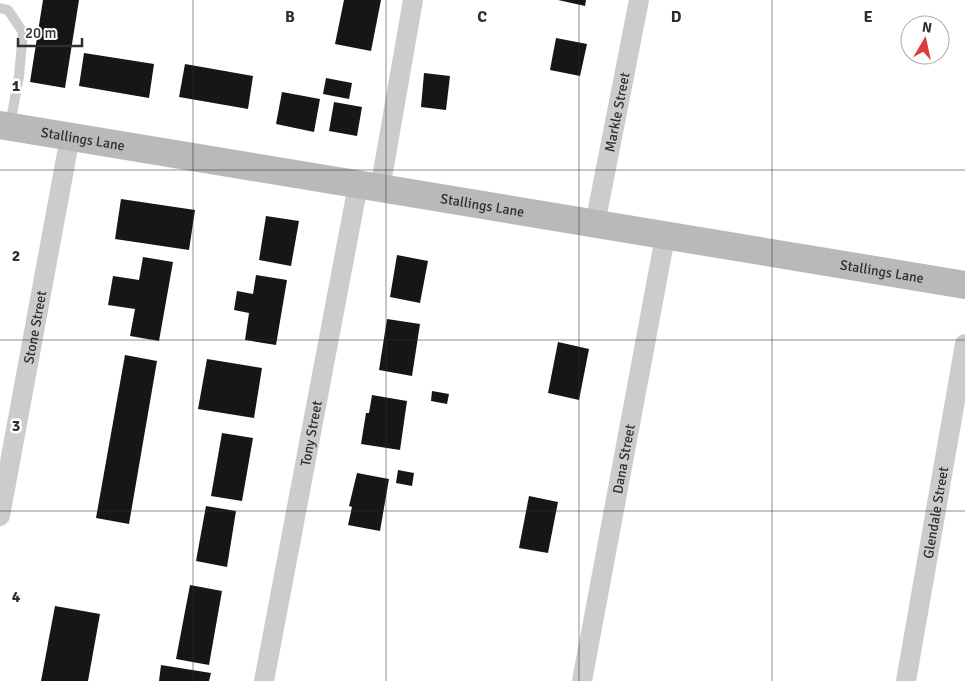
<svg xmlns="http://www.w3.org/2000/svg" width="965" height="681" viewBox="0 0 965 681" font-family="Signika,sans-serif">
<style>
.building{fill:#161616}
.lines{fill:none;stroke-linecap:round;stroke-linejoin:round}
.lane{stroke:#ccc;stroke-width:10}
.street{stroke:#ccc;stroke-width:20}
.secondary{stroke:#b9b9b9;stroke-width:28}
.grid{fill:none;stroke:#2f2f2f;stroke-width:1;stroke-opacity:0.55}
.labels{text-anchor:middle;stroke-width:5;stroke-linejoin:round;paint-order:stroke}
.street-label{font-size:14px;fill:#2f2f2f;stroke:#fff}
.grid-label{font-size:16px;text-anchor:middle;font-weight:bold;fill:#2f2f2f;stroke:#fff;stroke-width:5;stroke-linejoin:round;paint-order:stroke}
</style>
<rect width="100%" height="100%" fill="#fff"/>
<g class="building">
<polygon points="43,0 79,0 65,88 30,82"/>
<polygon points="344,0 381,0 371,51 335,44"/>
<polygon points="558,0 586,0 585,6"/>
<polygon points="556,38 587,44 580,76 550,70"/>
<polygon points="84,53 154,64 149,98 79,86"/>
<polygon points="185,64 253,76 248,109 179,97"/>
<polygon points="424,73 450,76 446,110 421,107"/>
<polygon points="326,78 352,83 349,99 323,94"/>
<polygon points="282,92 320,99 314,132 276,124"/>
<polygon points="334,102 362,107 357,136 329,131"/>
<polygon points="121,199 195,210 189,250 115,239"/>
<polygon points="266,216 299,221 291,266 259,260"/>
<polygon points="397,255 428,261 420,303 390,297"/>
<polygon points="143,257 173,262 159,341 130,336 135,309 108,305 113,276 139,280"/>
<polygon points="256,275 287,280 276,345 245,340 249,313 234,310 237,291 253,294"/>
<polygon points="387,319 420,324 412,376 379,370"/>
<polygon points="558,342 589,349 579,400 548,393"/>
<polygon points="125,355 157,361 129,524 96,518"/>
<polygon points="207,359 262,368 254,418 198,409"/>
<polygon points="432,391 449,394 447,404 431,401"/>
<polygon points="372,395 407,401 400,450 361,444 366,413 369,413"/>
<polygon points="222,433 253,438 242,501 211,496"/>
<polygon points="398,470 414,473 412,486 396,483"/>
<polygon points="357,473 389,479 380,531 348,525 352,507 349,506"/>
<polygon points="529,496 558,502 548,553 519,548"/>
<polygon points="206,506 236,511 227,567 196,561"/>
<polygon points="190,585 222,591 209,665 176,659"/>
<polygon points="55,606 100,614 88,681 41,681"/>
<polygon points="161,665 211,673 209,681 159,681"/>
</g>
<g class="lines">
<polyline class="lane" points="0,8 8,10 23,32 19,76 10,125"/>
<g class="street">
<polyline points="380,189 413,0"/>
<path id="s1" d="M595 224 639 0"/>
<path id="s2" d="M0 516 70 137"/>
<path id="s3" d="M264 681 358 185"/>
<path id="s4" d="M582 681 665 237"/>
<path id="s5" d="M906 681 965 344"/>
</g>
<path class="secondary" id="s6" d="M0 125 965 285"/>
</g>
<path class="grid" d="M193 0V681M386 0V681M579 0V681M772 0V681M0 170H965M0 340H965M0 511H965"/>
<g class="labels">
<g class="street-label">
<text dy="5" stroke="none"><textPath href="#s1" startOffset="114">Markle Street</textPath></text>
<text dy="5" stroke="none"><textPath href="#s6" startOffset="84">Stallings Lane</textPath></text>
<text dy="5" stroke="none"><textPath href="#s6" startOffset="489">Stallings Lane</textPath></text>
<text dy="5" stroke="none"><textPath href="#s6" startOffset="894">Stallings Lane</textPath></text>
<text dy="5" stroke="none"><textPath href="#s2" startOffset="192">Stone Street</textPath></text>
<text dy="5" stroke="none"><textPath href="#s3" startOffset="252">Tony Street</textPath></text>
<text dy="5" stroke="none"><textPath href="#s4" startOffset="226">Dana Street</textPath></text>
<text dy="5" stroke="none"><textPath href="#s5" startOffset="171">Glendale Street</textPath></text>
</g>
</g>
<g class="grid-label">
<text x="290" y="22">B</text>
<text x="482" y="22">C</text>
<text x="676" y="22">D</text>
<text x="868" y="22">E</text>
<text x="16" y="91">1</text>
<text x="16" y="261">2</text>
<text x="16" y="431">3</text>
<text x="16" y="602">4</text>
</g>
<g transform="translate(925 40) rotate(9)"><circle r="24" fill="#ffffff" stroke="#acacac"/>
<path d="M0-4L9 19L0 12L-9 19Z" fill="#dc3c3d"/>
<text y="-8" font-size="14" font-weight="bold" text-anchor="middle" fill="#2f2f2f">N</text>
</g>
<path d="M18 38v8h64v-8" fill="none" stroke="#2f2f2f" stroke-width="2.5"/>
<text x="25" y="38" font-size="15" fill="#2f2f2f" stroke="#ffffff" stroke-width="4" paint-order="stroke">20 m</text>
</svg>
